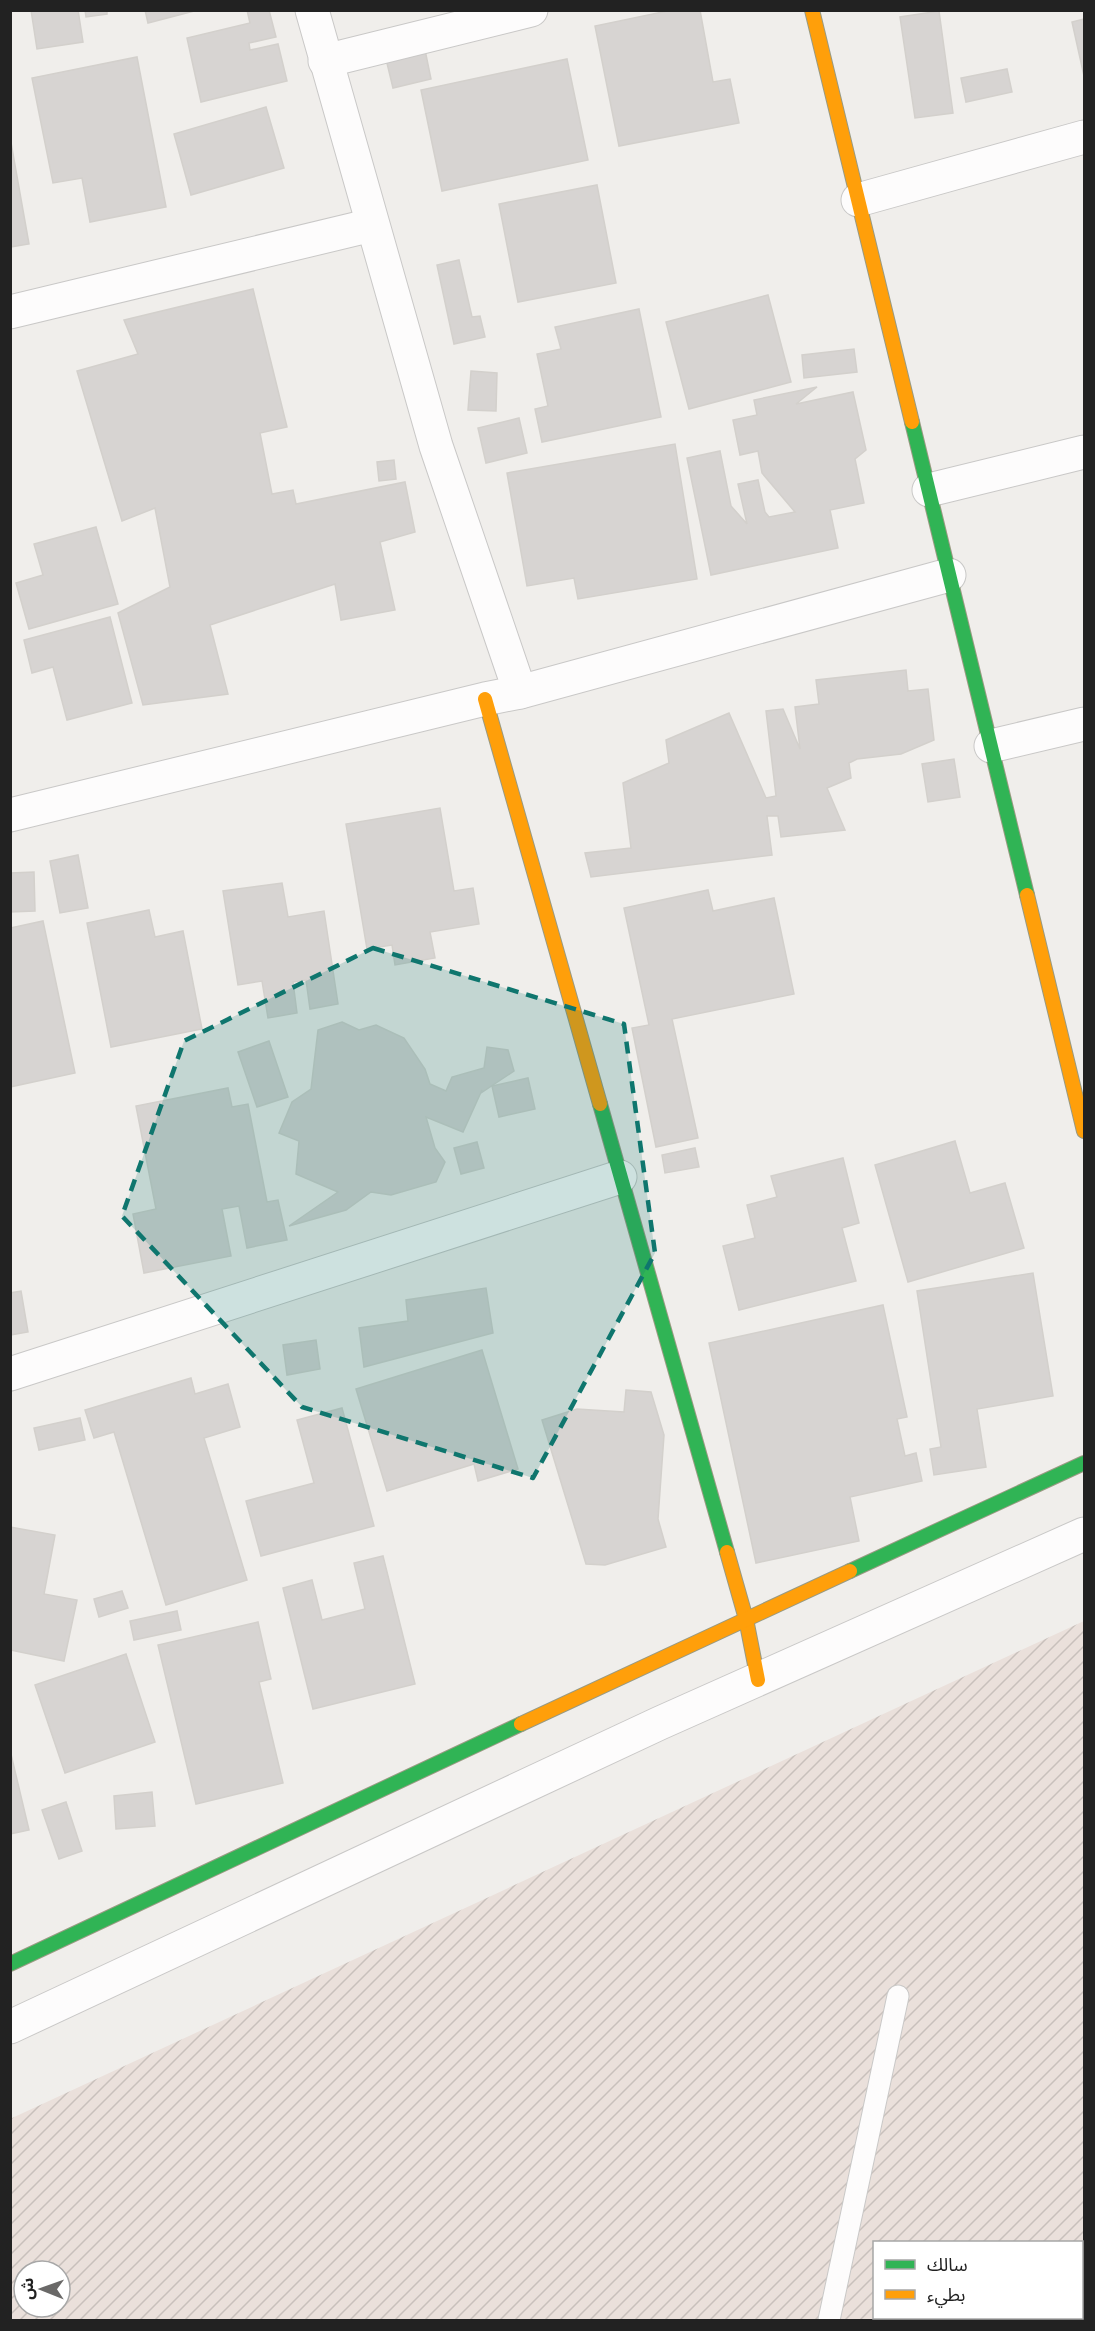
<svg xmlns="http://www.w3.org/2000/svg" width="1095" height="2331" viewBox="0 0 1095 2331" font-family="Roboto,'Noto Sans Arabic',sans-serif">
<style>
.military{fill:url(#military-furrows);fill-rule:evenodd}
.building{fill:#d7d4d2;stroke:#d3d0cc;stroke-width:1.5}
.lines{fill:none;stroke-linecap:round;stroke-linejoin:round}
.lane-casing{stroke:#c9c8c7;stroke-width:23}
.street-casing{stroke:#c9c8c7;stroke-width:35}
.fast-casing{stroke:#999a82;stroke-width:16}
.slow-casing{stroke:#999a82;stroke-width:16}
.lane{stroke:#fdfcfc;stroke-width:21}
.street{stroke:#fdfcfc;stroke-width:33}
.fast{stroke:#30b455;stroke-width:14}
.slow{stroke:#ff9f0a;stroke-width:14}
.marked{fill:#0f766e;fill-opacity:0.2;stroke:#0f766e;stroke-width:4.5;stroke-dasharray:12 8;stroke-linejoin:round}
</style>
<defs>
<pattern id="military-furrows" width="10" height="10" patternUnits="userSpaceOnUse" patternTransform="scale(1.5)"><rect width="10" height="10" fill="#eae0db"/><path d="M-1 1l2-2M0 10L10 0M9 11l2-2" fill="none" stroke="#c8c0bc"/></pattern>
</defs>
<rect width="100%" height="100%" fill="#f0eeeb"/>
<path class="military" d="M1084 1621V2320H11L10 2119ZM874 2242H1082V2318H874ZM24 2271H60V2307H24Z"/>
<g class="building">
<polygon points="31,10 78,10 83,42 37,49"/>
<polygon points="85,10 107,10 107,14 86,17"/>
<polygon points="145,10 198,10 148,23"/>
<polygon points="247,10 269,10 276,37 249,43 250,50 278,44 287,81 201,102 187,38 250,23"/>
<polygon points="672,10 700,10 713,82 730,79 739,123 619,146 595,26"/>
<polygon points="939,11 953,113 915,118 900,17"/>
<polygon points="1084,19 1084,76 1072,22"/>
<polygon points="425,50 431,79 393,88 386,59"/>
<polygon points="137,57 166,207 90,222 82,178 53,183 32,78"/>
<polygon points="567,59 588,160 442,191 421,90"/>
<polygon points="1007,69 1012,92 966,102 961,78"/>
<polygon points="266,107 284,168 191,195 174,134"/>
<polygon points="10,137 29,244 10,247"/>
<polygon points="597,185 616,283 518,302 499,204"/>
<polygon points="459,260 472,317 480,316 485,337 454,344 437,265"/>
<polygon points="253,289 287,427 260,433 272,494 293,490 296,504 405,482 415,532 380,542 395,610 341,620 335,584 210,625 228,694 143,705 118,613 170,587 155,508 122,521 77,371 138,354 124,320"/>
<polygon points="768,295 791,382 689,409 666,322"/>
<polygon points="639,309 661,417 542,442 535,409 548,406 537,354 561,349 555,327"/>
<polygon points="854,349 857,372 804,378 802,355"/>
<polygon points="471,371 497,373 496,411 468,410"/>
<polygon points="817,387 796,404 853,392 866,450 855,459 864,503 830,510 838,548 711,575 687,458 720,451 731,506 747,524 738,484 758,480 765,512 769,517 795,512 762,473 758,451 740,455 733,420 757,415 754,400"/>
<polygon points="519,418 527,453 486,463 478,428"/>
<polygon points="675,444 697,579 578,599 574,578 527,586 507,473"/>
<polygon points="394,460 396,479 379,481 377,462"/>
<polygon points="96,527 118,604 29,629 16,583 43,575 34,544"/>
<polygon points="110,617 132,703 67,720 53,667 32,673 24,640"/>
<polygon points="906,670 908,691 928,689 934,740 901,754 857,759 849,763 851,778 827,788 845,830 781,837 778,816 767,816 772,855 591,877 585,853 631,848 623,783 669,763 666,740 729,713 766,798 776,796 766,711 783,709 800,749 795,707 819,704 816,680"/>
<polygon points="954,759 960,797 928,802 922,764"/>
<polygon points="440,808 454,891 473,888 479,924 430,932 435,958 395,965 392,945 367,949 346,824"/>
<polygon points="78,855 88,908 60,913 50,861"/>
<polygon points="34,872 35,911 10,912 10,873"/>
<polygon points="282,883 288,917 324,911 338,1004 310,1009 306,980 293,982 297,1013 268,1018 262,981 238,985 223,891"/>
<polygon points="708,890 713,911 774,898 794,994 672,1019 698,1138 656,1147 632,1028 649,1025 624,908"/>
<polygon points="149,910 155,937 183,931 202,1029 111,1047 87,923"/>
<polygon points="43,921 75,1073 10,1087 10,928"/>
<polygon points="342,1022 359,1030 376,1025 404,1038 425,1069 430,1084 446,1091 452,1077 484,1068 487,1047 508,1050 514,1071 481,1093 482,1090 463,1132 426,1117 435,1148 445,1162 436,1182 391,1195 371,1192 346,1210 289,1226 338,1192 296,1174 299,1141 279,1133 292,1102 311,1089 318,1030"/>
<polygon points="269,1041 288,1097 257,1107 238,1052"/>
<polygon points="528,1078 535,1109 499,1117 492,1086"/>
<polygon points="228,1088 232,1107 248,1104 267,1202 278,1200 287,1240 247,1248 239,1206 222,1209 231,1256 144,1273 133,1214 156,1209 136,1106"/>
<polygon points="955,1141 970,1193 1005,1183 1024,1248 908,1282 875,1165"/>
<polygon points="477,1142 484,1168 461,1174 454,1148"/>
<polygon points="695,1148 699,1167 665,1173 662,1155"/>
<polygon points="843,1158 859,1223 842,1228 856,1281 739,1310 723,1246 755,1238 747,1205 777,1197 771,1176"/>
<polygon points="1033,1273 1053,1396 977,1409 986,1467 934,1475 930,1449 941,1447 917,1291"/>
<polygon points="486,1288 493,1333 364,1367 359,1328 408,1321 406,1300"/>
<polygon points="21,1291 28,1332 10,1335 10,1293"/>
<polygon points="883,1305 907,1417 897,1419 905,1456 916,1453 922,1481 850,1497 859,1541 756,1563 709,1343"/>
<polygon points="316,1340 320,1369 287,1375 283,1345"/>
<polygon points="482,1350 518,1469 478,1481 474,1464 387,1491 356,1389"/>
<polygon points="191,1378 195,1394 228,1384 240,1427 204,1438 247,1580 166,1605 114,1432 94,1438 85,1410"/>
<polygon points="626,1390 651,1392 664,1435 658,1519 666,1547 605,1565 586,1564 542,1420 577,1409 624,1412"/>
<polygon points="342,1408 374,1526 261,1556 246,1501 314,1483 297,1420"/>
<polygon points="80,1418 85,1440 39,1450 34,1428"/>
<polygon points="10,1527 55,1535 44,1594 77,1600 64,1661 10,1650"/>
<polygon points="383,1556 415,1684 313,1709 283,1588 312,1580 322,1620 365,1609 354,1563"/>
<polygon points="122,1591 128,1608 99,1617 94,1599"/>
<polygon points="177,1611 181,1630 134,1640 130,1621"/>
<polygon points="258,1622 271,1679 259,1682 283,1783 196,1804 158,1645"/>
<polygon points="126,1654 155,1742 65,1773 35,1685"/>
<polygon points="10,1750 29,1830 10,1834"/>
<polygon points="152,1792 155,1826 116,1829 114,1796"/>
<polygon points="66,1802 82,1851 59,1859 42,1810"/>
</g>
<g class="lines">
<g class="lane-casing">
<polyline id="lane" points="829,2320 898,1996"/>
</g>
<g class="street-casing">
<g id="street">
<polyline points="312,10 436,446 520,692"/>
<polyline points="325,61 531,10"/>
<polyline points="858,200 1084,137"/>
<polyline points="10,312 372,225"/>
<polyline points="929,490 1084,452"/>
<polyline points="991,746 1084,724"/>
<polyline points="10,815 485,699 520,692 949,575"/>
<polyline points="10,1374 620,1177"/>
<polyline points="10,2027 660,1723 1084,1534"/>
</g>
</g>
<g class="fast-casing">
<g id="fast">
<polyline points="912,422 1027,895"/>
<polyline points="600,1104 727,1552"/>
<polyline points="850,1571 1084,1463"/>
<polyline points="10,1964 521,1724"/>
</g>
</g>
<g class="slow-casing">
<g id="slow">
<polyline points="812,10 912,422"/>
<polyline points="485,699 600,1104"/>
<polyline points="1027,895 1084,1131"/>
<polyline points="727,1552 746,1619 758,1680"/>
<polyline points="521,1724 850,1571"/>
</g>
</g>
<use href="#lane" class="lane"/>
<use href="#street" class="street"/>
<use href="#fast" class="fast"/>
<use href="#slow" class="slow"/>
</g>
<path class="marked" d="M373 948 624 1024 655 1253 533 1478 302 1407 122 1216 184 1041Z"/>
<rect width="1095" height="2331" fill="none" stroke="#222222" stroke-width="24"/>
<rect x="873" y="2241" width="210" height="78" fill="#ffffff" stroke="#a7a7a7" stroke-width="1.5"/>
<rect x="885" y="2260" width="30" height="9" fill="#30b455" stroke="#a7a7a7" stroke-width="1.5"/>
<text x="927" y="2271" font-size="18" fill="#222222">سالك</text>
<rect x="885" y="2290" width="30" height="9" fill="#ff9f0a" stroke="#a7a7a7" stroke-width="1.5"/>
<text x="927" y="2301" font-size="18" fill="#222222">بطيء</text>
<g transform="translate(42 2289) rotate(271)"><circle r="28" fill="#ffffff" stroke="#a7a7a7" stroke-width="1.5"/>
<path d="M0-4.5L10 22L0 15L-10 22Z" fill="#6a6968"/>
<text y="-9" font-size="16" font-weight="bold" text-anchor="middle" fill="#222222">ش</text>
</g>
</svg>
